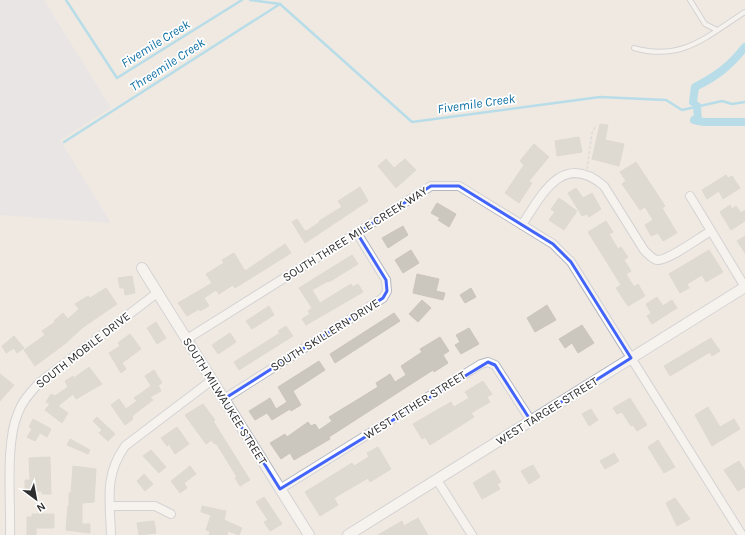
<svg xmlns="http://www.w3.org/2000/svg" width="745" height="535" viewBox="0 0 745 535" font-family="Karla,sans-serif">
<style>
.industrial{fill:#e3e1e8}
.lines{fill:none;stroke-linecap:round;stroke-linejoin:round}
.stream{stroke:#75cff0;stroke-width:2.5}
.canal{stroke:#75cff0;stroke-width:8}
.building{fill:#cbc7bf;stroke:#cbc5ba}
.service-casing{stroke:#b4b7c1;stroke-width:6}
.minor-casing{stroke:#b4b7c1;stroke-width:10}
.tertiary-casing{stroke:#b4b7c1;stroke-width:12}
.path{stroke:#c9c9c9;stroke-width:1.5;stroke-dasharray:3 2;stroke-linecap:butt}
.service{stroke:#fff;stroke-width:4}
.minor{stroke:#fff;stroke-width:8}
.tertiary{stroke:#fff;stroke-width:10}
.marked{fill:none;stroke:#4264fb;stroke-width:3;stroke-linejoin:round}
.labels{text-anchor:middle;stroke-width:3.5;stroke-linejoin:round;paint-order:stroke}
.street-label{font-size:12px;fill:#2e2e2e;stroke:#fff}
.water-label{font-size:13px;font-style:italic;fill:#0d6fa3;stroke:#fff}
</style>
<rect width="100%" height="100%" fill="#efe9e1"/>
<polygon class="industrial" points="0,0 44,0 111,108 60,140 111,223 0,215"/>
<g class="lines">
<g class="stream">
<polyline points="66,0 117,78 242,0"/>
<polyline points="250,0 280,4 412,122 600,97 666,100 682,110 722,101 732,104 745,102"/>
<polyline points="64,142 280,4"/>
</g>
<g class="canal">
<path d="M693 102 695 87C717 76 730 66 745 47"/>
<polyline points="697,106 698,121"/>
<polyline points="694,120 704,122 745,122"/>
</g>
</g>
<g class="building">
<polygon points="600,124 608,125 605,140 624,144 619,166 592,159"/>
<polygon points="579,137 582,152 557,156 555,141"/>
<polygon points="534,144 549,157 529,181 532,183 519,203 505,193 524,165 520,161"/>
<polygon points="386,159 394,168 405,159 416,170 396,188 378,166"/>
<polygon points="636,162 665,206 662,208 677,233 663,241 658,233 651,236 645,225 653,220 645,207 640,210 622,184 626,181 620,172"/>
<polygon points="726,175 728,178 732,176 740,188 723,199 719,191 707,199 702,190"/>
<polygon points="360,187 368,201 305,243 292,222 297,219 305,231 308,230 320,222 319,221 342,207 338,201"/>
<polygon points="576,188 583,198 592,193 601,209 589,217 587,214 582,216 568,193"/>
<polygon points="559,198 577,211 564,230 549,220 555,212 551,209"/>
<polygon points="437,203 456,214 449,227 438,220 440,218 431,213"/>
<polygon points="730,205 732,209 736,206 741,213 745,210 745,221 731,230 720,212"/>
<polygon points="606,221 613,232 609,234 618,249 621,247 628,257 624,260 631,271 626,274 634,287 638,284 645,296 628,306 616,288 621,285 588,232"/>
<polygon points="403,226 408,235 388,248 382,238"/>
<polygon points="745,236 745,253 737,241"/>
<polygon points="285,244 291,253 235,288 233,285 219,294 216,290 204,298 209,306 200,311 199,309 187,316 178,303 212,283 206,274 224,263 222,260 234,253 245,271"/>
<polygon points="411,250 419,263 403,273 395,260"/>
<polygon points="709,250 723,272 706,282 702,275 687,284 689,288 680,293 669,274"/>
<polygon points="352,255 358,264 329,282 328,281 312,290 320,303 351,284 353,287 358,284 363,292 306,325 302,319 310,314 308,311 312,308 299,288"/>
<polygon points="417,274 439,279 436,291 445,293 443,300 413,293"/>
<polygon points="132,276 135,293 125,295 124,288 120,288 118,278"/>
<polygon points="106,288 117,304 82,328 66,343 35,366 24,350 45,335 42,331 55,322 54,321 63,313 68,319 79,309 75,304 88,296 90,298"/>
<polygon points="471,288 476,297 465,303 460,295"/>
<polygon points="657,297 663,306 672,300 677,308 652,324 647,316 651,313 646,304"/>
<polygon points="422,300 431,308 418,322 409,314"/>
<polygon points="547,305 556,320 535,332 527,318"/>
<polygon points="269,306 274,315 252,329 246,321"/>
<polygon points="394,313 400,321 335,363 330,354"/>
<polygon points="156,322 166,338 157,344 147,328"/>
<polygon points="582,325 594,343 578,353 572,343 565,348 559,339"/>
<polygon points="286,326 293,336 239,370 234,362 280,333 278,331"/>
<polygon points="469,328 479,344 461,354 455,345 460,342 456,335"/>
<polygon points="230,333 236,342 218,354 212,345"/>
<polygon points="130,334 141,349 122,363 126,369 121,373 109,353 120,346 118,343"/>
<polygon points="14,336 24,348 17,353 14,348 6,353 2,346"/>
<polygon points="440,337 449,351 443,355 448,363 434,372 433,370 329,437 330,439 313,449 294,460 290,453 281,459 270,443 285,434 287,437 308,422 311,426 315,424 319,430 332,421 329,417 378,387 376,383 390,374 395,382 406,375 401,366 422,352 420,349"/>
<polygon points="711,338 720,351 712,356 710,352 670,376 664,366"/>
<polygon points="319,361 325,370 293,391 301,405 291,411 290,409 272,420 267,413 255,420 249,411 270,398 276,409 287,402 278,387"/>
<polygon points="89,367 102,384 76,399 73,394 58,406 68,413 62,423 45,410 50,404 46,402 51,394 55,396 68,387 65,381 73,376 74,378"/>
<polygon points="154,370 162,383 158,385 161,391 150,397 153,400 132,416 133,419 125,425 111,405 119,399 126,409 137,401 134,398 151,386 145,376"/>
<polygon points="0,374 14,385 0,401"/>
<polygon points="483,381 492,394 487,397 490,402 471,413 474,417 430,445 425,437 422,439 413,424 451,402 454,407 469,398 465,392"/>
<polygon points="630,398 647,425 637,431 633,425 631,426 622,412 617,414 613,408"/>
<polygon points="203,404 215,420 213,421 250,480 240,486 235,478 237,477 216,443 214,444 212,440 206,444 185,415"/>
<polygon points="708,407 720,427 734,419 740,429 712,446 695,415"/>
<polygon points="591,409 598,420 589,426 582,414"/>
<polygon points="97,417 115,434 108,441 99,433 102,430 93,421"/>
<polygon points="33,419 51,429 47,437 40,433 35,441 27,437 32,429 29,427"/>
<polygon points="177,427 189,444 175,454 169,444 167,446 161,438"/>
<polygon points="70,439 90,450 88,454 67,445"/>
<polygon points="658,440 675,467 664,473 648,447"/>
<polygon points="378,447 391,469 370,482 368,478 334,498 338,505 320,516 305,492 352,463 354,466 369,457 367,453"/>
<polygon points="151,450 166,467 159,473 143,456"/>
<polygon points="614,453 619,461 605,469 600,461"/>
<polygon points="50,457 51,494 42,494 42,491 25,491 25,480 30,480 29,458"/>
<polygon points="739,461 745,471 745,487 738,491 724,470"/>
<polygon points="533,465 540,477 529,484 521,471"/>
<polygon points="73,466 96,469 94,502 82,503 82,524 90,524 90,533 66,530 68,506 69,506 69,493 71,493"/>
<polygon points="190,466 196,474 184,483 187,488 180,493 171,481"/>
<polygon points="494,470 501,482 497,484 500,489 482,499 473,483"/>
<polygon points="144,474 153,484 145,491 137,481"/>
<polygon points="264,497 282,524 270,531 264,522 268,520 256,502"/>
<polygon points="675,498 690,519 677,526 666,503"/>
<polygon points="202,506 226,511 224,520 242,528 239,535 228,531 227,535 209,535 210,531 206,530 211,515 201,512"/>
<polygon points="32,514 54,514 54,528 36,528 36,535 27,535 27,517 32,517"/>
<polygon points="418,518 428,535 378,535 402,521 404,526"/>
<polygon points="154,521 156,533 139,535 137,523"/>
</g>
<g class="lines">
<g class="service-casing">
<g id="service">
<polyline points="690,0 705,24 717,30"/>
<path d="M634 48C682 62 707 36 745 12"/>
</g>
</g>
<g class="minor-casing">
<g id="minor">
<polyline points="690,196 745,287"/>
<path d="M522 225C542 194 563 151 604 186L644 250C648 254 652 259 657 260 668 261 700 237 711 231"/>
<polyline points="187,339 431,186 459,186 553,244 571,262 742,535"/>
<polyline points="224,399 383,298 387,291 386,280 357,233"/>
<polyline points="437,480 472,535"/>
<polyline points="280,489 481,364 488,362 495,365 531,421"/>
<polyline points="110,506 155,506 171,514"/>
<path d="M10 535C11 501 5 443 18 413 22 401 31 392 39 383L157 293"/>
<path d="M111 535C110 500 104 476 125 446L212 380"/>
</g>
</g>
<g class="tertiary-casing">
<g id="tertiary">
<polyline points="142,268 309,535"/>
<polyline points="348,535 745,287"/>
</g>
</g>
<polyline class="path" points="587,169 592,133 596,125"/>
<use href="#service" class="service"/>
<use href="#minor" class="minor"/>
<use href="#tertiary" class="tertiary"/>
</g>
<path d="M0 0H745V535H0ZM431 186H459L553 244 571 262 631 358 531 421 495 365 488 362 280 489 224 399 383 298 387 291 386 280 357 233Z" fill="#efe9e1" fill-opacity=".55" fill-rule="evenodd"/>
<path class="marked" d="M431 186H459L553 244 571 262 631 358 531 421 495 365 488 362 280 489 224 399 383 298 387 291 386 280 357 233Z"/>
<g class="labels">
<g class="street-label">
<text transform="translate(355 234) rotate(-32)" y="4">SOUTH THREE MILE CREEK WAY</text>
<text transform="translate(325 335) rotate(-32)" y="4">SOUTH SKILLERN DRIVE</text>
<text transform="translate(83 350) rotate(-38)" y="4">SOUTH MOBILE DRIVE</text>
<text transform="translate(225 401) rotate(58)" y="4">SOUTH MILWAUKEE STREET</text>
<text transform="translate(415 405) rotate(-32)" y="4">WEST TETHER STREET</text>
<text transform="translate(547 411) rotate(-32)" y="4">WEST TARGEE STREET</text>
</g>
<g class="water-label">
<text transform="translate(155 43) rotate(-32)" y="5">Fivemile Creek</text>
<text transform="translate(167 64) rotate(-33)" y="5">Threemile Creek</text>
<text transform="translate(476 103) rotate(-8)" y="5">Fivemile Creek</text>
</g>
</g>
<g transform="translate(36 499) rotate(148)" stroke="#ffffff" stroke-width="3" paint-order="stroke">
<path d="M0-3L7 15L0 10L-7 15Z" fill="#2e2e2e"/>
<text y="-6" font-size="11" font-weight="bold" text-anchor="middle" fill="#2e2e2e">N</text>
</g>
</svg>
